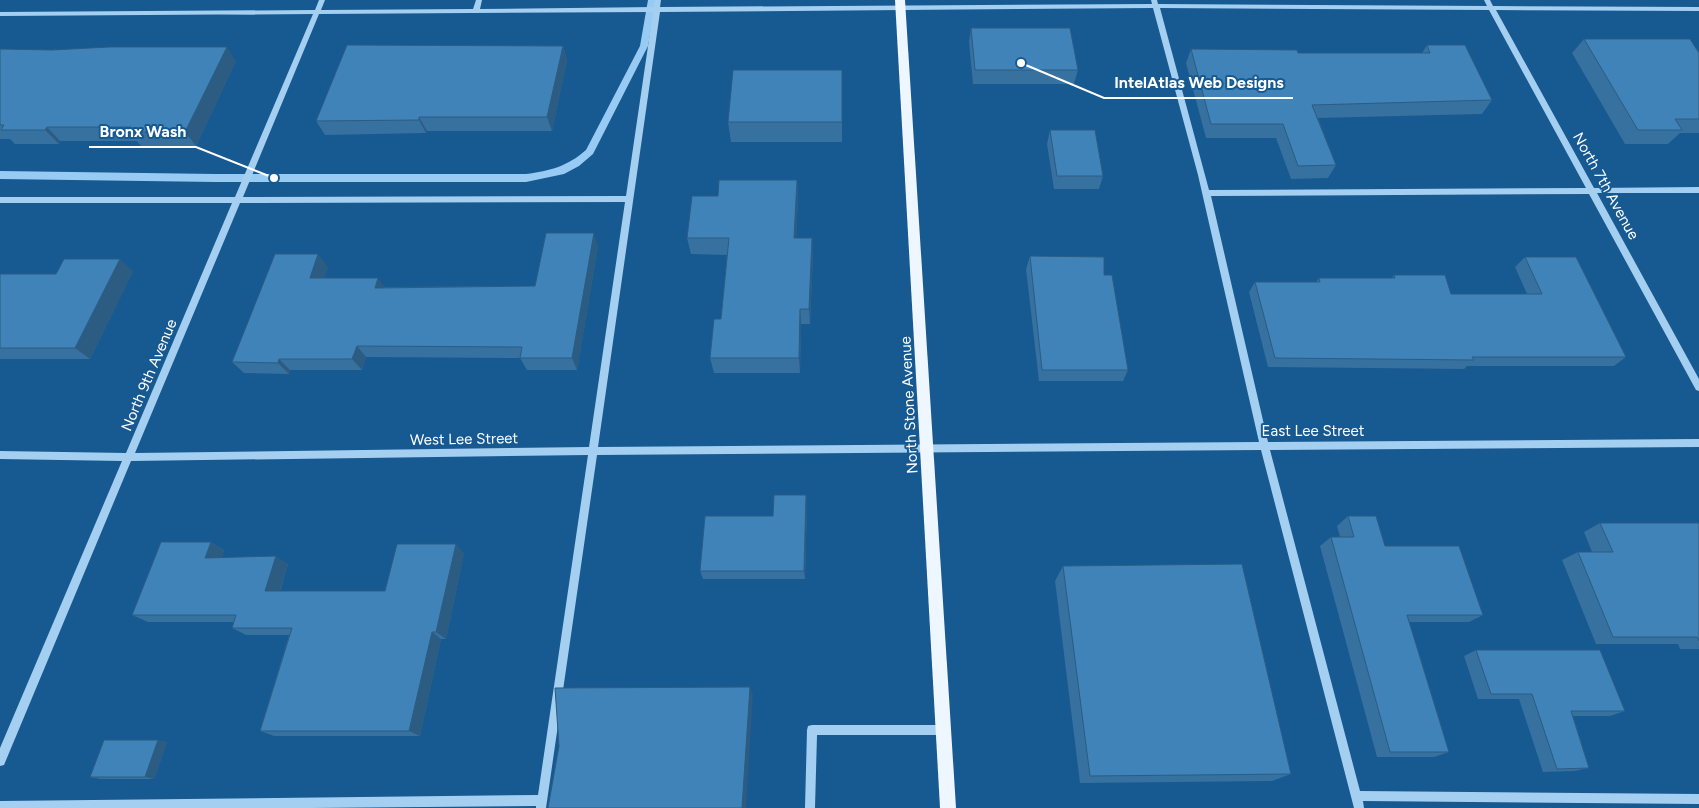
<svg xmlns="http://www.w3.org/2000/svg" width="1699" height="808" viewBox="0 0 1699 808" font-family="Figtree,sans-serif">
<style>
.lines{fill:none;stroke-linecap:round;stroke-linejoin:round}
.stream{fill:#97cbf3;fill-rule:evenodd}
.minor{fill:#a5cff0;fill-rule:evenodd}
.major{fill:#eef6ff;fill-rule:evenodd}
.wall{fill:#36719f}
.shaded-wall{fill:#2c5c82}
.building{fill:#3f83b9;stroke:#2c5c82}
.labels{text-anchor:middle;stroke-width:4;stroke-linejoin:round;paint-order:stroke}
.street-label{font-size:15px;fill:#fff;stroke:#175991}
.leader{fill:none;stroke:#fff;stroke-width:2}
.callout-dot{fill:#fff;stroke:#175991;stroke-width:2}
.callout-label{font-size:16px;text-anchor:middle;font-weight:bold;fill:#fff;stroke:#175991;stroke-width:4;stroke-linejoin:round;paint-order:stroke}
</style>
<rect width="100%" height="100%" fill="#175991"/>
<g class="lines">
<path class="stream" d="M648 0H656L648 46 593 154 579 166 564 174 526 182H216L0 179V171L216 174H526C550 171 568 166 586 150L640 46Z"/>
<g class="minor">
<path d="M319 0H325L321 10 473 9 476 0H482L480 9 654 7 655 0H661L660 7 1152 4 1151 0H1157L1158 4 1487 6 1484 0H1490L1493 6 1699 7V11L1496 10 1594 188 1699 187V193H1597L1699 379V391L1696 390 1589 194 1211 196 1268 442 1699 439V447L1270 450 1360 791 1699 794V804L1363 801 1364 808H1354L1261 450 597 455 546 808H536V806L312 808H0V801L538 795 588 455 131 461 4 765 0 766V748L122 461 0 459V451L126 453 232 203H0V197H235L313 14 0 16V12L315 10ZM1153 8 1198 175 1259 442 598 447 660 12ZM1160 8 1489 10 1586 188 1209 190ZM653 12 626 196 243 197 319 14ZM625 202 589 447 135 453 240 203Z"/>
<polygon points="812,725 943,725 947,726 948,730 947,734 943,735 817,735 815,808 805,808 807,730 808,726"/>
</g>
<polygon class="major" points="895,0 905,0 956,808 940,808"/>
</g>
<g class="wall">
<polygon points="971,28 1078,70 1074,84 973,84 969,42"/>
<polygon points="1584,39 1699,53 1699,133 1680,133 1668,144 1625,144 1572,53"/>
<polygon points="1427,45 1492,100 1482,114 1318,118 1336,165 1328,178 1291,179 1276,138 1206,138 1186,63 1191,49 1298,53 1422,53"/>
<polygon points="563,46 567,60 552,131 427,131 426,133 325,135 316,121"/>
<polygon points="0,49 236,61 196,146 141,146 137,141 60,141 59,144 15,144 10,139 0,139"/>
<polygon points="842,70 842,142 731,142 728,122"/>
<polygon points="1050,130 1103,176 1099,189 1054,189 1047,144"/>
<polygon points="797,180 798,197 796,238 812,238 813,255 810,324 801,324 800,373 714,373 710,358 721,319 727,255 691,254 687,238 718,196"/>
<polygon points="598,246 577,370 527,370 520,358 366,357 362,370 290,370 289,374 244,373 232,362 328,267 324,278 385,287 535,286"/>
<polygon points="1030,256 1104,275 1128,370 1123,381 1039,381 1026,269"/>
<polygon points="1525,257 1626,357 1614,366 1467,366 1464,369 1268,367 1249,292 1255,282 1316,282 1319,278 1392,278 1394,275 1451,294 1527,294 1515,267"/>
<polygon points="133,271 90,359 0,359 0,274 56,274"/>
<polygon points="806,495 807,504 805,579 703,579 700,571 773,516"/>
<polygon points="1348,516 1385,546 1483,615 1469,622 1409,622 1449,752 1434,757 1377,757 1320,546 1331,537 1340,537 1337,526"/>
<polygon points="1600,523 1699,523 1699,649 1680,649 1678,644 1596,644 1562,560 1578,552 1592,552 1584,532"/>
<polygon points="211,542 224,550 222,557 288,564 280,591 385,591 464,553 446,639 441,639 420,736 274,736 260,731 289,635 246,635 232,628 234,622 148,622 132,615"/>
<polygon points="1063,566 1291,774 1272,781 1080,783 1055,581"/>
<polygon points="1476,650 1625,711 1610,716 1573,716 1589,768 1574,771 1543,772 1519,699 1478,699 1464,656"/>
<polygon points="167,742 154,779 100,779 90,777"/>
</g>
<g class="shaded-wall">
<polygon points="563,46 567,60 552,131 547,117"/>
<polygon points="227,47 236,61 196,146 185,132"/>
<polygon points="419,117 427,131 426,133 419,120"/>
<polygon points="47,127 60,141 59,144 45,130"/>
<polygon points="797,180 798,197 796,255 794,238"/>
<polygon points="594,233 598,246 577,370 572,358"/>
<polygon points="812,238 813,255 810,324 809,309"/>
<polygon points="318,254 328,267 320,290 310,278"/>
<polygon points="120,259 133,271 90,359 75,348"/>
<polygon points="378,278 387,290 375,288"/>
<polygon points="800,309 801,324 800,373 799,358"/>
<polygon points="357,346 366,357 362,370 352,359"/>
<polygon points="279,359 290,370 289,374 278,363"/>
<polygon points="806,495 807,504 805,579 804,571"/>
<polygon points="211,542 224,550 219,566 205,558"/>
<polygon points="456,544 464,553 446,639 436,632"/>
<polygon points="276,556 288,564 277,599 265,591"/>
<polygon points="432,632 441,639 420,736 409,731"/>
<polygon points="750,687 753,695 746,808 742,808"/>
<polygon points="158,740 167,742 154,779 145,777"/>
</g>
<g class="building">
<polygon points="971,28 1070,28 1078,70 975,70"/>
<polygon points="1584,39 1690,39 1699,53 1699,119 1675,119 1682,130 1638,130"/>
<polygon points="347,45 563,46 547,117 419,117 419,120 316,121"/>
<polygon points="1427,45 1465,45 1492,100 1312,105 1336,165 1298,166 1283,124 1211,124 1191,49 1297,50 1298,53 1430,53"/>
<polygon points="109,47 227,47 185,132 129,132 131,127 47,127 45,130 1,130 4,125 0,125 0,49 52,50"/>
<polygon points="733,70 842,70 842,122 728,122"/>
<polygon points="1050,130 1095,130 1103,176 1057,176"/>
<polygon points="719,180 797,180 794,238 812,238 809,309 800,309 799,358 710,358 714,319 721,319 729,238 687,238 692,196 718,196"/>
<polygon points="546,233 594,233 572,358 520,358 522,347 357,346 352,359 279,359 278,363 232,362 275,254 318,254 310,278 378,278 375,288 535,286"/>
<polygon points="1030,256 1104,257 1104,275 1112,275 1128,370 1042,370"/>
<polygon points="1525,257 1576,257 1626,357 1472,357 1474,360 1275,358 1255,282 1320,282 1319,278 1395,278 1394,275 1445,275 1451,294 1542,294"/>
<polygon points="64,259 120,259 75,348 0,348 0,274 56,274"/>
<polygon points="774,495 806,495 804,571 700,571 705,516 773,516"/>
<polygon points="1348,516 1376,516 1385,546 1459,546 1483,615 1407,615 1449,752 1390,752 1331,537 1354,537"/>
<polygon points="1600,523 1699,523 1699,641 1697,637 1613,637 1578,552 1613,552"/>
<polygon points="161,542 211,542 205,558 276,556 265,591 385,591 397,544 456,544 436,632 432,632 409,731 260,731 292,628 232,628 236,615 132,615"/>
<polygon points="1242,564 1291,774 1090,776 1063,566"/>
<polygon points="1476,650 1600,650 1625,711 1571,711 1589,768 1557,769 1532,694 1491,694"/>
<polygon points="750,687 742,808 548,808 559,746 555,688"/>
<polygon points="104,740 158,740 145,777 90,777"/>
</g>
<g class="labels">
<g class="street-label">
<text transform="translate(1606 186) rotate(61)" y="5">North 7th Avenue</text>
<text transform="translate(149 375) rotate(-67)" y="5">North 9th Avenue</text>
<text transform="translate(909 405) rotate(-93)" y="5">North Stone Avenue</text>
<text x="1313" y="436">East Lee Street</text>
<text transform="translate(464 439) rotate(-1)" y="5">West Lee Street</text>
</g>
</g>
<path class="leader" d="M1021 63L1104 98H1293M274 178L196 147H89"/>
<g class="callout-dot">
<circle cx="1021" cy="63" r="5"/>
<circle cx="274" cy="178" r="5"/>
</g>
<g class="callout-label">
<text x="1199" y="88">IntelAtlas Web Designs</text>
<text x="143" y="137">Bronx Wash</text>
</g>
</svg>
